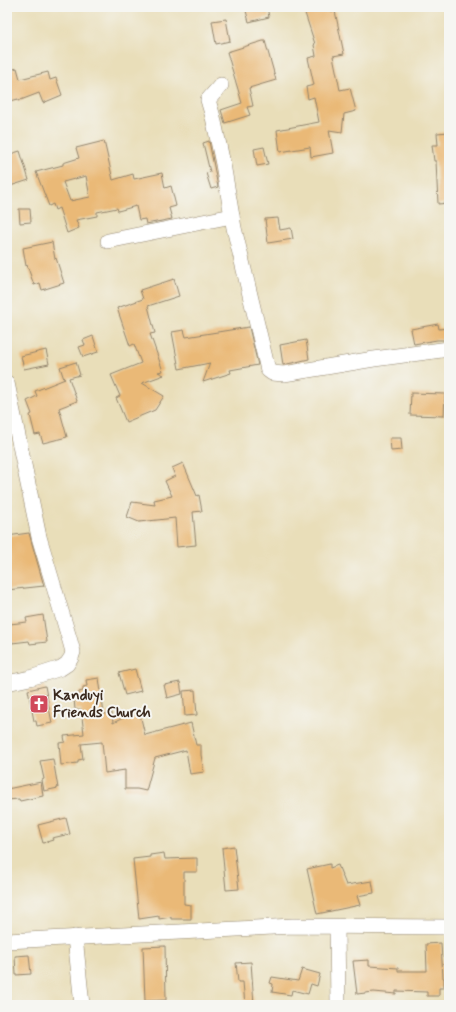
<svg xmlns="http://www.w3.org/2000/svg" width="456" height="1012" viewBox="0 0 456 1012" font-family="Mynerve,sans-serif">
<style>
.building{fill:#eab977;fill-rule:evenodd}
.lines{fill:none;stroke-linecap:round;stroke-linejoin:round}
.minor-casing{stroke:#92846c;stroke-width:16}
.minor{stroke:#fff;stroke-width:15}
.labels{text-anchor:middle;stroke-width:4;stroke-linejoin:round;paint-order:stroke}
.poi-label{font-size:15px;font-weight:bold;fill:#3b2a1e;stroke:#f6f6f2;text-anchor:start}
</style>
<rect width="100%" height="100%" fill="#f6f6f2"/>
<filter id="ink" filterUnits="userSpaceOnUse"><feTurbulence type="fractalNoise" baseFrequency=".025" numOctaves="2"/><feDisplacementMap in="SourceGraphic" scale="8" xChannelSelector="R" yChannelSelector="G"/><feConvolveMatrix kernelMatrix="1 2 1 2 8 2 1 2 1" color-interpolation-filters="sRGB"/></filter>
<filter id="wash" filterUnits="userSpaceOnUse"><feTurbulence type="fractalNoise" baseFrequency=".012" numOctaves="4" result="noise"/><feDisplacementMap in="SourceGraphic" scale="16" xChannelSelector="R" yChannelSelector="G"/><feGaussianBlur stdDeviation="0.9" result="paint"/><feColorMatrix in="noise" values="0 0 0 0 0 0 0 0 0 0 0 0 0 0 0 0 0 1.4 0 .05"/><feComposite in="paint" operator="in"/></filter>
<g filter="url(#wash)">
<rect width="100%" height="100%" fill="#e9deb9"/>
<g id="blocks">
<g class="building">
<polygon points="245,7 267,7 269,17 249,22"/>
<polygon points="303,7 332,7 332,12 335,11 344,54 333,56 340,90 350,88 356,111 344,114 342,132 329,130 333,153 311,157 310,147 280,152 277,130 319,122 314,97 308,99 306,87 314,85 308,58 316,56 314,45 315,44"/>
<polygon points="226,19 230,41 216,44 212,21"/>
<polygon points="263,41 265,41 276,80 249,88 253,106 247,107 250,115 225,123 221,110 242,103 227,52"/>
<polygon points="17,68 20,79 48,72 50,80 56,78 62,95 43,103 39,93 18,101 18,99 7,102 7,71"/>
<polygon points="449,132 449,203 438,204 436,161 434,161 432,145 438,145 437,133"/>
<path d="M104 141 113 180 133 174 134 179 162 173 165 188 171 186 176 206 169 208 172 219 146 224 145 219 139 220 136 206 118 211 117 208 97 212V216L76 220 79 228 67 233 59 208 55 210 53 204 49 206 36 172 63 165V163L79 158 76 148ZM86 176 90 197 70 201 63 182Z"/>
<polygon points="209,141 218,187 211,189 206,173 210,172 203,143"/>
<polygon points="264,147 268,164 257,166 254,149"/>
<polygon points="20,151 29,180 7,187 7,155"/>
<polygon points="19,209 30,209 31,222 20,223"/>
<polygon points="278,218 280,230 291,228 293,239 268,243 265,219"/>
<polygon points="52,242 55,259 56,258 64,283 42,290 40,283 34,285 27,265 26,266 23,248"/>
<polygon points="174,279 179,296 148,306 155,333 150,334 163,371 158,372 164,375 142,383 164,396 155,410 126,422 116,398 120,396 111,375 141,363 134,344 130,346 117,308 143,299 140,290"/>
<polygon points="438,324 439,329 448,328 449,340 437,340 414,344 411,329"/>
<polygon points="249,327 258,365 230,370 231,373 203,382 210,363 179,369 172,332 184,330 186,337"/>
<polygon points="93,336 98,352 83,357 79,347 85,345 83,340"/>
<polygon points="306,340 309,359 283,365 280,345"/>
<polygon points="46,350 49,364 24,369 21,356"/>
<polygon points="76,362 80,375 69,378 77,401 59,408 67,437 43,443 40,434 35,435 30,415 32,414 27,401 37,396 35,391 65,379 64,379 60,367"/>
<polygon points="411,393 445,394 444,416 410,415"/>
<polygon points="390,438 401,438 402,450 391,451"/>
<polygon points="183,463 197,496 199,495 202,511 193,512 196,545 177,547 175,518 139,522 127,517 132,502 155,505 154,500 172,496 165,481 175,476 172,468"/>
<polygon points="29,533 44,586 7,590 7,536"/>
<polygon points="43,615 47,642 30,644 29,641 12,643 12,641 7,641 7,625 10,625 10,624 27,622 26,618"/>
<polygon points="135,669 141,691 125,695 119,673"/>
<polygon points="99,678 104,714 112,713 113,723 139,710 145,735 191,723 196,745 201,745 201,755 204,772 190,774 186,750 155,758 146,791 137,789 125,789 125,770 105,773 102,742 81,744 83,759 78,760 78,763 61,765 59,743 65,742 64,736 84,734 81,709 75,710 74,698 79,697 79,692 83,691 83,687 87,686 86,680"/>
<polygon points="180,682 182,694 167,698 164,685"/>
<polygon points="45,686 52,723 37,726 36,721 34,721 28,690"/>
<polygon points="195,690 197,715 185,716 183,691"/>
<polygon points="53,759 58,788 44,791 42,780 44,779 40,761"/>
<polygon points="41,782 43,796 20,801 19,799 7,800 7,789"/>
<polygon points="66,818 70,834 52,838 53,840 43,843 38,825"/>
<polygon points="234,846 239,889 226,890 222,848"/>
<polygon points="164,853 165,859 197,858 197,872 184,872 184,904 191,905 191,919 171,919 171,917 159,919 159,916 139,919 133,859 150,857 150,855"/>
<polygon points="330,864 330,868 338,865 346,885 372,881 374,893 357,896 360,905 317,914 307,869"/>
<polygon points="441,943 443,978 444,978 444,988 439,988 439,996 427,996 427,992 396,991 396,994 374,992 357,994 353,961 369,960 369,966 398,968 398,971 427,971 426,944"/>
<polygon points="165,946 166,1000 145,1001 143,947"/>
<polygon points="29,955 31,974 16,975 15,956"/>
<polygon points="251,962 254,1005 245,1005 243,982 238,982 236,963"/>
<polygon points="302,969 320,974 317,986 311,984 308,994 292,990 291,995 272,992 273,984 270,983 272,977 298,981"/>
</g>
</g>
</g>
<g filter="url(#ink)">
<use href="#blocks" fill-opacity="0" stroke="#92846c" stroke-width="1"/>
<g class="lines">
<g class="minor-casing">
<g id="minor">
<polyline points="221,85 208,100 213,117 223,164 234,228 268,370 272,373 284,374 374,359 449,349"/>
<polyline points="108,241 232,216"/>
<polyline points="7,383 39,537 70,641 73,652 71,658 67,664 61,668 30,678 7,683"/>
<polyline points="337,927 338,1005"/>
<polyline points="75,937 82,1005"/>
<polyline points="7,941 293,926 449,927"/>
</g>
</g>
<use href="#minor" class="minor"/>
</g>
</g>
<defs>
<g id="church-square" transform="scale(1)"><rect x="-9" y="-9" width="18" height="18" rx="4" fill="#d1495b" stroke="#f6f6f2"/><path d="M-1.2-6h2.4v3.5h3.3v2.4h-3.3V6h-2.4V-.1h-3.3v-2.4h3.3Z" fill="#fff"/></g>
</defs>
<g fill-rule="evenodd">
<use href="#church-square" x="39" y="704"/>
</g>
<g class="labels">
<g class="poi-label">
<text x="53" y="700">Kanduyi<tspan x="53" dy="17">Friends Church</tspan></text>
</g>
</g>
<rect width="456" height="1012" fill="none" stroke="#f6f6f2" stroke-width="24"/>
</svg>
